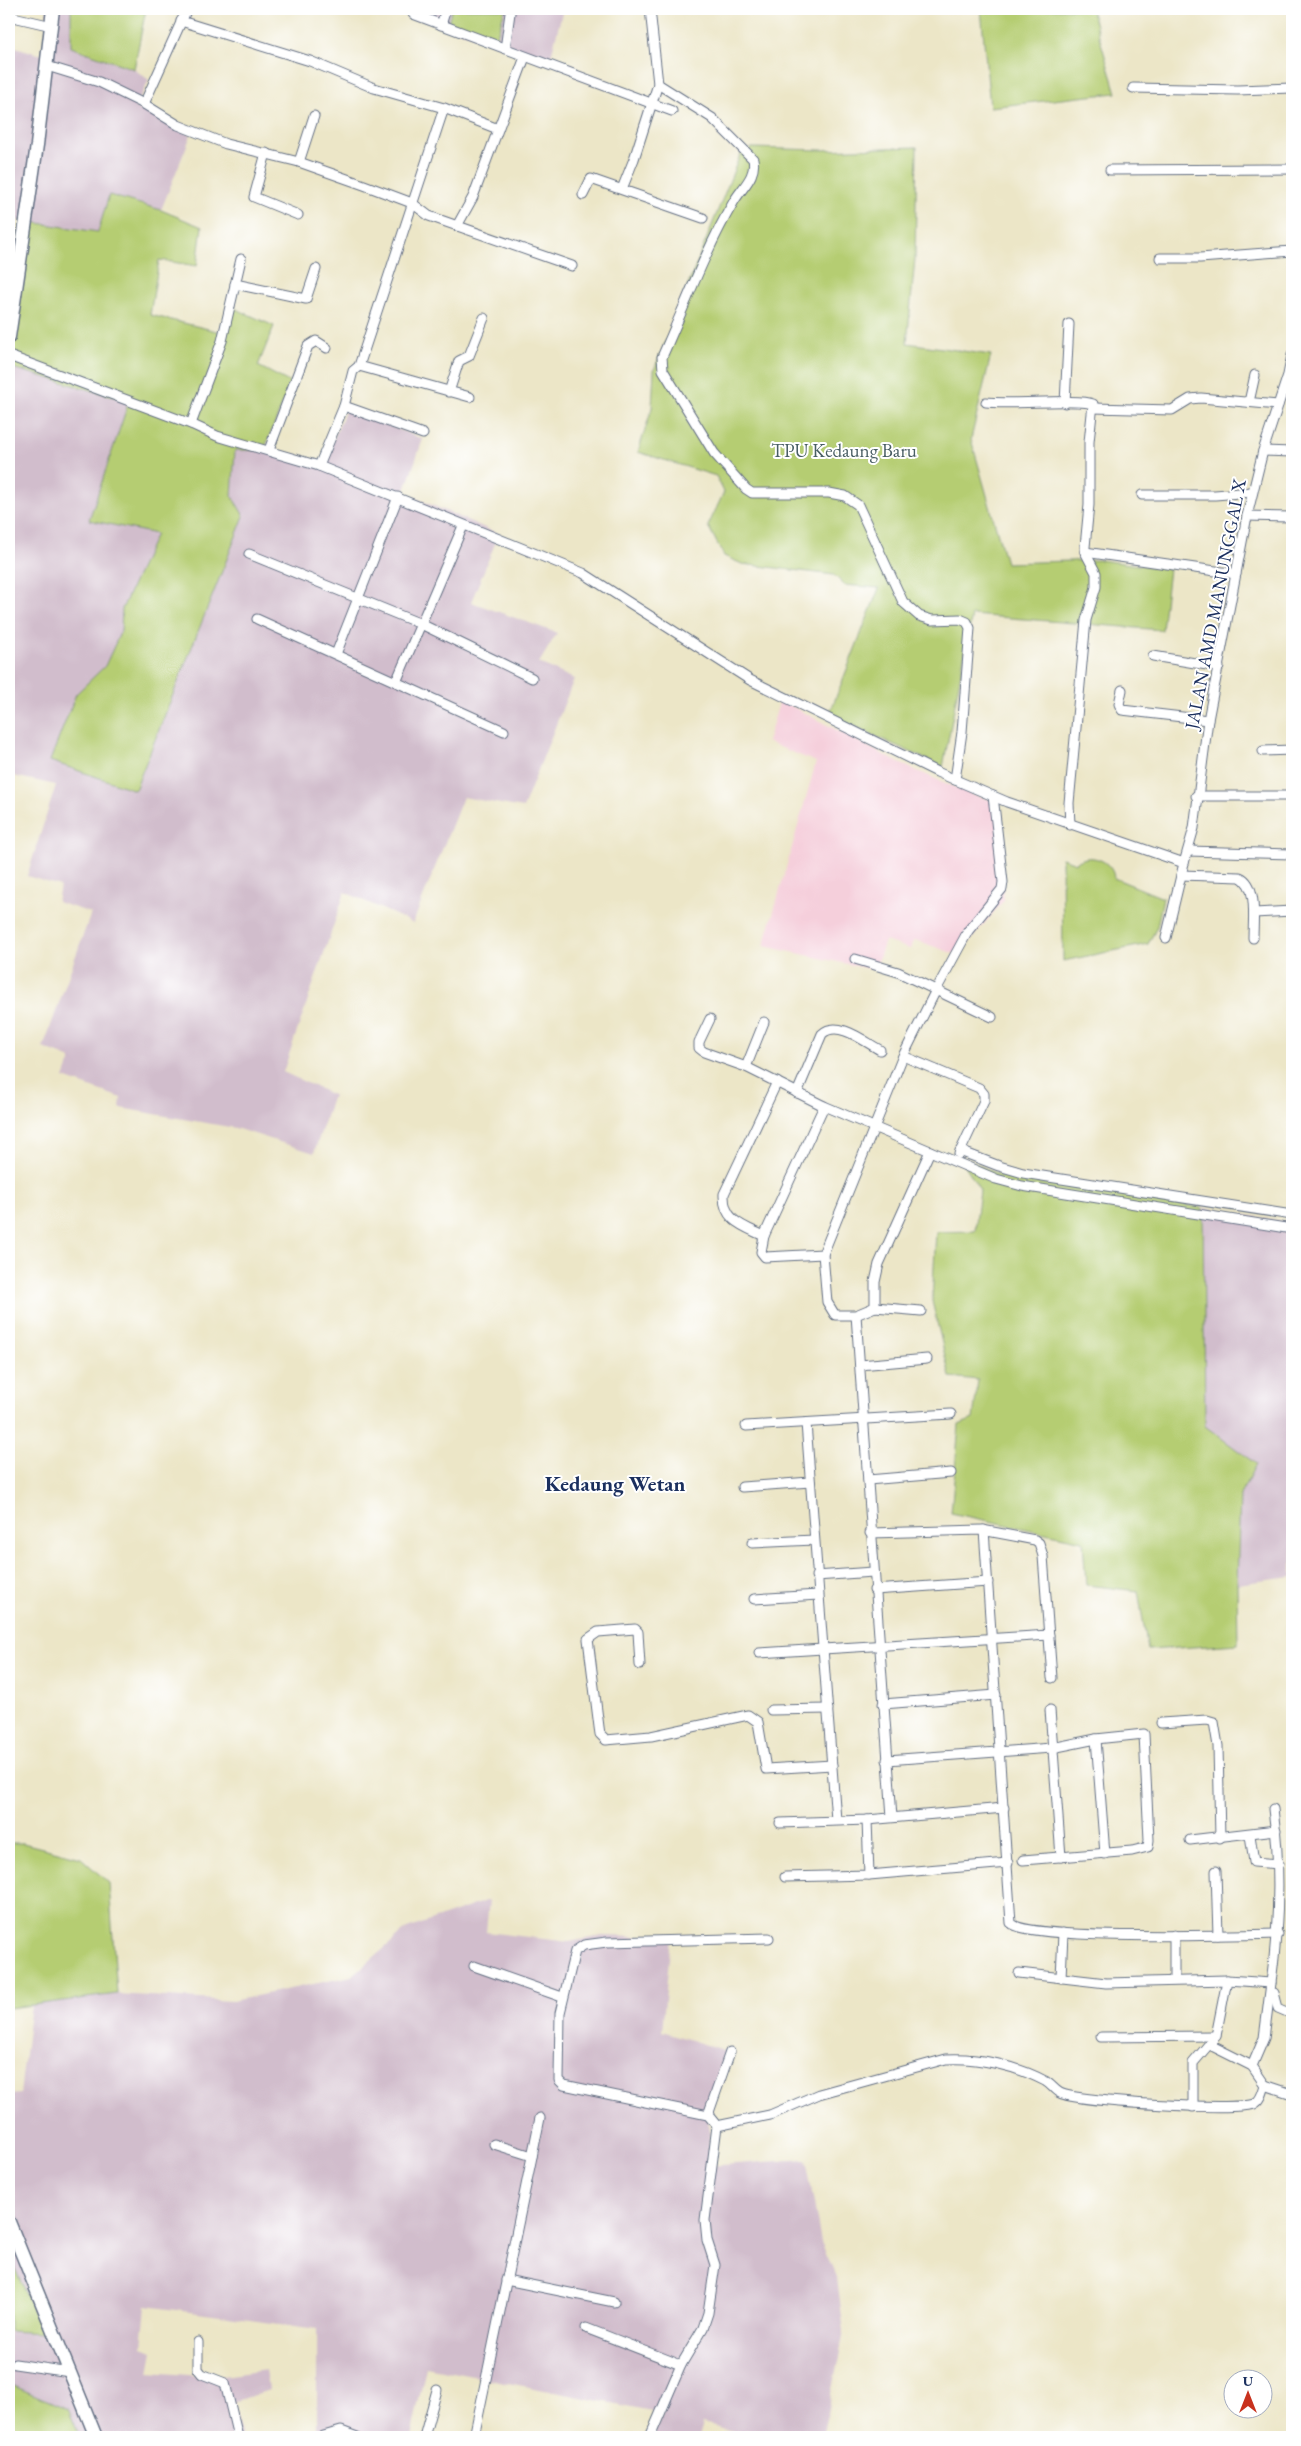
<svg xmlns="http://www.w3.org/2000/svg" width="1301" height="2446" viewBox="0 0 1301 2446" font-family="'EB Garamond',serif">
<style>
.built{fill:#f5cfdb}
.industrial{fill:#d1bdcc}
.green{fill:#b5cd72;stroke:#687e68}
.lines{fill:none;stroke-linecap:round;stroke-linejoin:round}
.street-casing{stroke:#646f83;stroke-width:11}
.secondary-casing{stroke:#646f83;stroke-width:15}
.street{stroke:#fff;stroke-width:9}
.secondary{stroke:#fff;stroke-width:12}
.labels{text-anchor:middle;stroke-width:4;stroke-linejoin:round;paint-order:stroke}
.park-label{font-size:19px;fill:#495e64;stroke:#fff}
.street-label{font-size:19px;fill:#1b2f5e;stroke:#fff}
.quarter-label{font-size:21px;font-weight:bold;fill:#1b2f5e;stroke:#fff}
</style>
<rect width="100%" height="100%" fill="#fff"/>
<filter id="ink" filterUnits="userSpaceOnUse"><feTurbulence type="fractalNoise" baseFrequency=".02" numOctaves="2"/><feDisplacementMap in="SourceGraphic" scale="10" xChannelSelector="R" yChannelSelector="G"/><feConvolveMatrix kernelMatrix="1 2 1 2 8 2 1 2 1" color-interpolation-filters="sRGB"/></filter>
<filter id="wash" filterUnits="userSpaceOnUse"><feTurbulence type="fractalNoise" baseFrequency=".0096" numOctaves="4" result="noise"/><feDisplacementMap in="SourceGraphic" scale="20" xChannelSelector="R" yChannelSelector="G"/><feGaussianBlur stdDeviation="1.12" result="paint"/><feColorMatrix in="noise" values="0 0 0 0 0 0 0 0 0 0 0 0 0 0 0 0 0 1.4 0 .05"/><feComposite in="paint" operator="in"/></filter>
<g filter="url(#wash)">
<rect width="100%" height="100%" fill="#ece6c7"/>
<polygon class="built" points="780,700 899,763 973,795 996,801 1004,900 958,955 915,940 910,949 885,941 875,970 764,946 816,762 767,742"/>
<g class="industrial">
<polygon points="47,9 71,9 71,47 134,69 149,80 135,107 191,135 161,210 109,195 98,232 9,219 9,45 45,56"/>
<polygon points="399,9 563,9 549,64"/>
<polygon points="9,367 129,400 156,534 122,609 121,631 105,666 76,694 51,761 232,496 235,450 274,450 322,468 346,409 423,439 404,493 499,534 471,602 557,633 539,663 574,679 523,808 463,797 413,923 345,892 283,1072 333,1095 314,1153 235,1128 120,1108 121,1098 64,1078 71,1059 43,1048 91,913 57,902 60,886 27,876 56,785 9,775"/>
<polygon points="1203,1208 1292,1223 1292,1577 1237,1584 1240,1495 1256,1465 1205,1427"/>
<polygon points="489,1900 486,1932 569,1942 602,1936 671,1938 662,2031 726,2051 706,2114 710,2129 708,2166 806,2159 821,2242 837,2278 844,2332 822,2437 757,2437 703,2423 699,2437 653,2437 662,2413 426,2367 411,2437 317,2437 317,2329 146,2306 142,2347 153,2351 149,2372 215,2377 266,2370 269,2390 234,2402 241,2437 80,2437 68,2409 9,2384 9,2331 43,2332 9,2255 9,2095 20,2094 31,2005 117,1994 232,2001 352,1976 407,1929"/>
</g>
<g class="green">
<polygon points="71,9 146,9 134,69 71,47"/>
<polygon points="452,9 505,9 497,36 448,22"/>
<polygon points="981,9 1091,9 1116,93 990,107"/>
<polygon points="917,147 915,259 907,343 991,355 971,439 1006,563 1100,560 1169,569 1162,630 972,615 943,767 829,715 879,588 844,585 834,575 742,564 724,556 708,526 724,492 716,476 638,452 652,408 654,370 740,155 752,148 821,150"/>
<polygon points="109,195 161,210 202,227 197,266 159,260 150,315 225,333 234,308 274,326 258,366 291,383 264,450 235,450 232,496 244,516 135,790 50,761 76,694 105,666 121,631 122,609 156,534 89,520 129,401 9,367 24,221 98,232"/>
<path d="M1062 858 1076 863C1089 851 1113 861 1114 878L1163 898 1157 927 1148 944 1063 961Z"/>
<polygon points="960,1157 1007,1178 1129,1195 1203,1208 1205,1426 1256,1464 1240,1495 1237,1584 1238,1644 1148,1650 1138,1591 1086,1585 1083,1541 951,1513 959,1425 973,1419 978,1380 950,1377 932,1301 936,1232 975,1231 980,1190"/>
<polygon points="9,1843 23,1843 81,1858 109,1883 117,1994 9,2008"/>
<polygon points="9,2255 43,2333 9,2331"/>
<polygon points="9,2384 68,2409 80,2437 9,2437"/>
</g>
</g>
<g filter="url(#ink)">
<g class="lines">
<g class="street-casing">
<g id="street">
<polyline points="413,14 672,111"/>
<polyline points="9,16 52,26"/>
<polyline points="181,21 310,61 374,88 444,108 359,366"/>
<polyline points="441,25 446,9"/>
<polyline points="505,49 510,13"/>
<polyline points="47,66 99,82 144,104 178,125 226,144 299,162 364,185 412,203 429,216 572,266"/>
<path d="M658 84 712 118 753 159C757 177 741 188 733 203 705 251 685 306 662 357L663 370 714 453 746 489 752 493H829L845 496 858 505 903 602 919 616 932 620 960 619 967 622 970 628 962 732 955 780"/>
<polyline points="1133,88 1238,90 1292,88"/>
<polyline points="144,104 187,9"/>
<polyline points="444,108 498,129"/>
<polyline points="266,153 254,197 298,215"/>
<polyline points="299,162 314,116"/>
<polyline points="1110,170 1292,169"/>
<polyline points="622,189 634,159 658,84 650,9"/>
<polyline points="583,195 591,179 703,218"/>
<polyline points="457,226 473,197 525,57"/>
<polyline points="1160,258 1200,258 1292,251"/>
<polyline points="235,284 306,299 316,269"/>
<polyline points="9,356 191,424 217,436 319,466 583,573 750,680 937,772 1007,802 1184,863 1166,938"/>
<polyline points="449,392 459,361 469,356 484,318"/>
<path d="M986 402C1010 405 1079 398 1093 404L1089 442V505L1085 547V552L1096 573V587L1086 620 1069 803 1070 825"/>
<polyline points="1249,402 1255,375"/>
<polyline points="1065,403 1069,324"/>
<polyline points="344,406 423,434"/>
<polyline points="1093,408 1172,410 1190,399 1201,398 1278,405"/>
<polyline points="191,424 222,341 241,259"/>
<polyline points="269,450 308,346 316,341 327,348"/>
<polyline points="1263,451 1292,452"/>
<polyline points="319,466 344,406 353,371 359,366 470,397"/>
<polyline points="1142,495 1215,495 1252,492"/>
<polyline points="1247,516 1292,517"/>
<polyline points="1085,552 1236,574"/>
<polyline points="249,554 421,624 532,678"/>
<polyline points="257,619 504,731"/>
<polyline points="336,654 398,497"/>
<polyline points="1153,656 1219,667"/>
<polyline points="396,682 463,526"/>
<polyline points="1122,690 1119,704 1122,710 1208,720"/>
<polyline points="1263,751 1292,750"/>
<polyline points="1196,796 1292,796"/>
<polyline points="1188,851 1292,854"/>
<polyline points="1184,863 1194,828 1208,720 1247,516 1263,451 1288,375 1292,355"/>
<path d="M1181 875 1240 877C1258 885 1253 920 1253 938"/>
<polyline points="1254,913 1292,911"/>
<polyline points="855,959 898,972 992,1017"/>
<polyline points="710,1019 699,1042 699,1048 704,1052 746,1067 824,1106 996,1179 1022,1186 1292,1229"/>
<polyline points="903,1056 979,1088 984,1094 984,1101 959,1154"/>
<polyline points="746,1067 764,1022"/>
<path d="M797 1093 822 1034C838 1019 865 1042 880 1050"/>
<polyline points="960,1151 999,1166 1023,1173 1292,1215"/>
<path d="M764 1236C743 1226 723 1221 724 1194L777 1082"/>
<polyline points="823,1254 765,1257 761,1252 764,1236 824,1106"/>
<polyline points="875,1307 875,1282 879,1264 930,1151"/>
<polyline points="921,1311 875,1307 856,1315 835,1315 827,1302 823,1254 903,1056 935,992 968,931 1002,889 1003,882 993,796"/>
<polyline points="856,1315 892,1817"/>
<polyline points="860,1365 927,1359"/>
<polyline points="806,1423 836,1820"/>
<polyline points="746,1426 951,1414"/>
<polyline points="868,1480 951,1473"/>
<polyline points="742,1487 810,1482"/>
<path d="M984 1530 1011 1923C1028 1941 1241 1935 1278 1934"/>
<polyline points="870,1533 982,1530 1035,1540 1039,1543 1043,1556 1052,1678"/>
<polyline points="752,1543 814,1540"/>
<polyline points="816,1576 873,1572"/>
<polyline points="874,1590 988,1582"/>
<polyline points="754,1599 818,1595"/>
<polyline points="759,1653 1049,1635"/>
<polyline points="640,1665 638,1632 635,1629 598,1632 588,1639 599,1727 600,1734 606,1740 651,1736 748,1715 758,1722 766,1769 832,1765"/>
<polyline points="883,1704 996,1695"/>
<polyline points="771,1710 828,1709"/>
<polyline points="1050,1710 1061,1857"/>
<polyline points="1161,1723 1207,1720 1214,1722 1218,1746 1220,1838"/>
<polyline points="1096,1739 1105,1854"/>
<polyline points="887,1760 1052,1748 1096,1739 1144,1734 1149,1840 1148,1847 1132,1851 1023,1860"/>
<polyline points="867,1820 869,1875"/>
<polyline points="780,1823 867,1820 1004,1808"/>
<polyline points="1250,1835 1254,1862 1279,1864"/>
<polyline points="1190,1840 1276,1830"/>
<polyline points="1216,1871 1218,1935"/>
<polyline points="785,1877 869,1875 1008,1863"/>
<polyline points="474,1966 562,1997"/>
<path d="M1019 1973 1106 1983 1227 1980 1271 1983C1279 1924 1281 1868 1273 1809"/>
<polyline points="1061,1978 1063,1933"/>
<polyline points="1174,1980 1174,1935"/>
<polyline points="1274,1993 1278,2008 1292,2014"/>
<polyline points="1101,2037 1216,2036"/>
<polyline points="1210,2045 1252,2066 1265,2085"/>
<polyline points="1252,2066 1264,2038 1271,1983"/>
<polyline points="1265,2085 1292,2094"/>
<polyline points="1193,2107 1193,2063 1216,2036 1227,1980"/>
<polyline points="708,2115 730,2052"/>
<path d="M717 2126 770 2115 819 2094 946 2059C978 2057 1017 2066 1045 2081 1051 2084 1054 2090 1060 2093 1078 2102 1235 2111 1254 2104 1261 2101 1263 2092 1265 2085"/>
<polyline points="494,2144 532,2156"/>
<polyline points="506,2280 614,2302"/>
<polyline points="586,2328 681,2365"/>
<polyline points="198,2342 198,2369 202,2374 225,2383 238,2437"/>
<polyline points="15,2364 70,2372"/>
<polyline points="320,2437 341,2431 357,2437"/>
<polyline points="424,2437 437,2390"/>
<polyline points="474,2437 540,2118"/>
<polyline points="650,2437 681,2365 703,2328 708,2313 715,2265 707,2240 705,2220 717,2126 708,2115 564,2085 559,2080 560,2013 575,1951 584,1945 607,1942 769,1938"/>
</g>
</g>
<g class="secondary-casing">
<g id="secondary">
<polyline points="9,337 37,145 53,9"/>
<polyline points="9,2222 96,2437"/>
</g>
</g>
<use href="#street" class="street"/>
<use href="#secondary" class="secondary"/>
</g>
</g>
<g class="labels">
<g class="park-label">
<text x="844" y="457">TPU Kedaung Baru</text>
</g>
<g class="street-label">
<text transform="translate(1215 604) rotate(-79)" y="7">JALAN AMD MANUNGGAL X</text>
</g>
<g class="quarter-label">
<text x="615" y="1491">Kedaung Wetan</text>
</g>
</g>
<rect width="1301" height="2446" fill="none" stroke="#fff" stroke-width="30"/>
<g transform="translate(1248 2394)"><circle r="24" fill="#ffffff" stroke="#a4acbf"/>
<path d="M0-4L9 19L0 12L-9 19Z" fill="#c8321e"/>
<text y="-8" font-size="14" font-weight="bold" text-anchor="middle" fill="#1b2f5e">U</text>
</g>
</svg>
